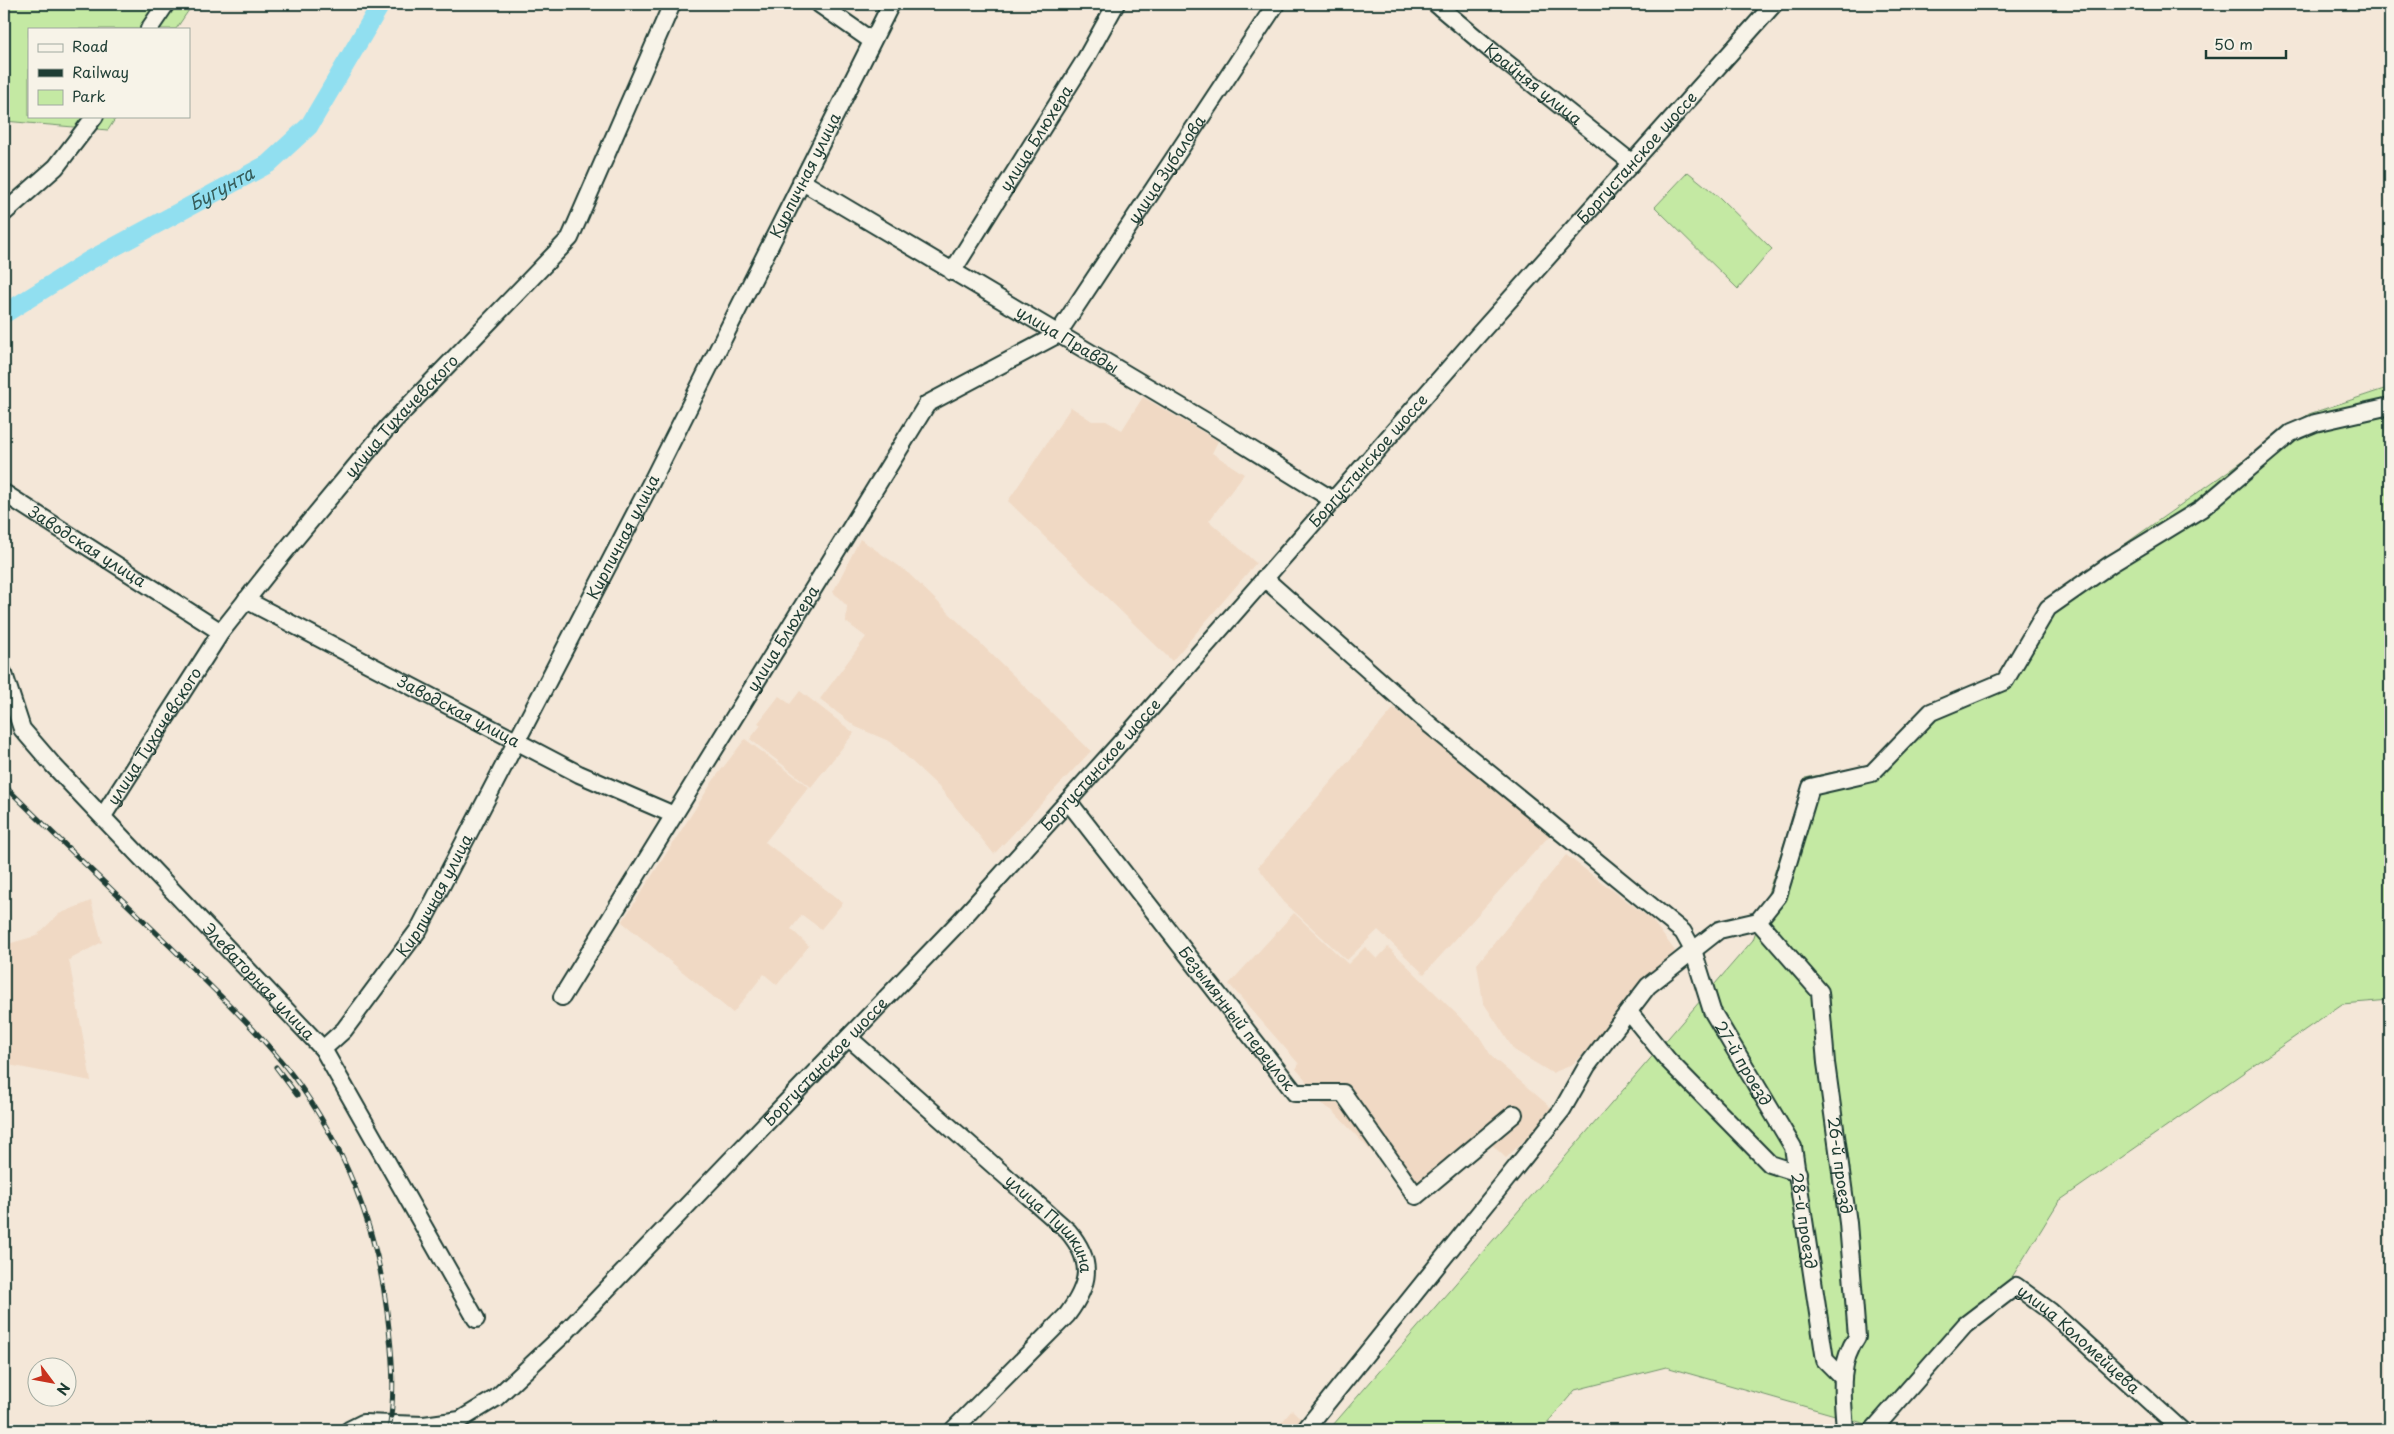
<svg xmlns="http://www.w3.org/2000/svg" width="2394" height="1434" viewBox="0 0 2394 1434" font-family="'Playpen Sans',sans-serif">
<style>
.built{fill:#f0d9c4}
.green{fill:#c4e9a3;stroke:#72936c}
.lines{fill:none;stroke-linecap:round;stroke-linejoin:round}
.river{stroke:#91dff0;stroke-width:19}
.minor-casing{stroke:#1f3d34;stroke-width:20}
.minor{stroke:#f7f3e8;stroke-width:16}
.rail-casing{stroke:#1f3d34;stroke-width:5}
.rail{stroke:#f7f3e8;stroke-width:3;stroke-dasharray:9;stroke-linecap:butt}
.labels{text-anchor:middle;stroke-width:4;stroke-linejoin:round;paint-order:stroke}
.street-label{font-size:16px;fill:#1f3d34;stroke:#f7f3e8}
.water-label{font-size:18px;font-style:italic;fill:#365d5a;stroke:#f7f3e8}
</style>
<rect width="100%" height="100%" fill="#f4e7d8"/>
<filter id="ink" filterUnits="userSpaceOnUse"><feTurbulence type="fractalNoise" baseFrequency=".02" numOctaves="2"/><feDisplacementMap in="SourceGraphic" scale="10" xChannelSelector="R" yChannelSelector="G"/><feConvolveMatrix kernelMatrix="1 2 1 2 8 2 1 2 1" color-interpolation-filters="sRGB"/></filter>
<g filter="url(#ink)">
<g class="built">
<polygon points="1143,397 1218,441 1212,453 1244,474 1209,521 1256,563 1172,661 1008,501 1071,407 1092,421 1106,421 1122,430"/>
<polygon points="860,539 906,571 1091,751 994,854 940,788 891,742 856,727 820,699 866,637 846,622 847,606 833,592"/>
<polygon points="800,691 854,733 811,787 750,739 761,725 758,723 779,696 790,704"/>
<polygon points="1394,708 1550,835 1424,974 1378,930 1347,960 1284,902 1258,867"/>
<polygon points="745,739 809,787 765,842 843,903 821,929 802,915 791,929 809,946 777,985 764,974 733,1013 622,922 715,778"/>
<polygon points="1566,855 1652,920 1675,951 1631,1000 1596,1044 1570,1066 1552,1073 1514,1050 1483,1002 1477,964"/>
<polygon points="91,901 102,942 69,960 91,1081 4,1064 4,945 36,936 59,914"/>
<polygon points="1294,913 1348,964 1365,947 1377,959 1388,947 1479,1036 1492,1057 1555,1111 1506,1158 1490,1143 1431,1196 1405,1187 1333,1111 1312,1098 1305,1079 1296,1069 1299,1064 1229,984"/>
<polygon points="1292,1410 1306,1423 1301,1430 1269,1430 1273,1426 1276,1429"/>
</g>
<g class="green">
<polygon points="4,4 193,4 176,29 29,29 29,116 117,116 108,130 4,121"/>
<polygon points="1688,172 1720,198 1772,249 1738,289 1655,207"/>
<polygon points="2390,387 2390,1000 2342,1004 2059,1201 2009,1282 1870,1425 1666,1367 1575,1390 1541,1430 1341,1430 1333,1425 1753,940 1805,778 1878,763 1915,716 2002,678 2053,595 2309,414"/>
</g>
<g class="lines">
<path class="river" id="s1" d="M4 314 90 260 268 164 309 126 381 4"/>
<g class="minor-casing">
<g id="minor">
<polyline points="819,4 872,41"/>
<path id="s2" d="M1436 4 1493 52 1632 163"/>
<polyline points="149,29 166,4"/>
<path id="s3" d="M801 181 1212 425 1333 500"/>
<polyline points="4,213 56,167 95,116"/>
<path id="s4" d="M952 272 1085 60 1116 4"/>
<path id="s5" d="M4 493 221 632"/>
<path id="s6" d="M1264 578 1430 725 1683 932 1693 950 1712 1011 1793 1147 1825 1360 1842 1377"/>
<path id="s7" d="M246 600 579 774 674 815"/>
<path id="s8" d="M4 674 22 729 53 765 323 1049 476 1319"/>
<path id="s9" d="M1068 801 1295 1093H1343L1416 1196 1514 1114"/>
<path id="s10" d="M103 816 221 632 282 555 388 427 570 238 672 4"/>
<path id="s11" d="M1758 921 1820 992 1826 1063 1848 1223 1857 1337C1837 1366 1843 1397 1845 1430"/>
<path id="s12" d="M562 997 927 404 1057 335 1276 4"/>
<polyline points="1629,1012 1668,1060 1770,1164 1798,1173"/>
<path id="s13" d="M849 1038 1068 1231C1094 1262 1090 1284 1067 1315L953 1430"/>
<path id="s14" d="M323 1049 344 1030 419 929 654 477 891 4"/>
<path id="s15" d="M349 1430 363 1423 424 1425 460 1420 496 1398 562 1336 960 921 1131 731 1479 334 1774 4"/>
<polyline points="1305,1430 1562,1110 1587,1066 1648,986 1719,930 1758,921 1778,896 1811,787 1872,773 1931,712 2005,681 2048,608 2111,564 2201,509 2291,433 2315,423 2390,406"/>
<path id="s16" d="M1873 1430 1965 1325 2016 1286 2050 1311 2181 1430"/>
</g>
</g>
<use href="#minor" class="minor"/>
<g class="rail-casing">
<g id="rail">
<path d="M4 785C60 841 118 895 174 950 215 991 258 1030 293 1076 344 1144 377 1228 387 1312 392 1351 396 1392 389 1430"/>
<polyline points="276,1067 297,1095"/>
</g>
</g>
<use href="#rail" class="rail"/>
</g>
</g>
<g class="labels">
<g class="street-label">
<text dy="6" stroke="none"><textPath href="#s2" startOffset="126">Крайняя улица</textPath></text>
<text dy="6" stroke="none"><textPath href="#s4" startOffset="158">улица Блюхера</textPath></text>
<text dy="6" stroke="none"><textPath href="#s15" startOffset="1841">Боргустанское шоссе</textPath></text>
<text dy="6" stroke="none"><textPath href="#s12" startOffset="1042">улица Зубалова</textPath></text>
<text dy="6" stroke="none"><textPath href="#s14" startOffset="1001">Кирпичная улица</textPath></text>
<text dy="6" stroke="none"><textPath href="#s3" startOffset="310">улица Правды</textPath></text>
<text dy="6" stroke="none"><textPath href="#s10" startOffset="500">улица Тухачевского</textPath></text>
<text dy="6" stroke="none"><textPath href="#s15" startOffset="1436">Боргустанское шоссе</textPath></text>
<text dy="6" stroke="none"><textPath href="#s14" startOffset="596">Кирпичная улица</textPath></text>
<text dy="6" stroke="none"><textPath href="#s5" startOffset="99">Заводская улица</textPath></text>
<text dy="6" stroke="none"><textPath href="#s12" startOffset="421">улица Блюхера</textPath></text>
<text dy="6" stroke="none"><textPath href="#s7" startOffset="240">Заводская улица</textPath></text>
<text dy="6" stroke="none"><textPath href="#s10" startOffset="95">улица Тухачевского</textPath></text>
<text dy="6" stroke="none"><textPath href="#s15" startOffset="1031">Боргустанское шоссе</textPath></text>
<text dy="6" stroke="none"><textPath href="#s14" startOffset="191">Кирпичная улица</textPath></text>
<text dy="6" stroke="none"><textPath href="#s8" startOffset="404">Элеваторная улица</textPath></text>
<text dy="6" stroke="none"><textPath href="#s9" startOffset="275">Безымянный переулок</textPath></text>
<text dy="6" stroke="none"><textPath href="#s15" startOffset="626">Боргустанское шоссе</textPath></text>
<text dy="6" stroke="none"><textPath href="#s6" startOffset="694">27-й проезд</textPath></text>
<text dy="6" stroke="none"><textPath href="#s11" startOffset="269">26-й проезд</textPath></text>
<text dy="6" stroke="none"><textPath href="#s6" startOffset="866">28-й проезд</textPath></text>
<text dy="6" stroke="none"><textPath href="#s13" startOffset="275">улица Пушкина</textPath></text>
<text dy="6" stroke="none"><textPath href="#s16" startOffset="286">улица Коломейцева</textPath></text>
</g>
<g class="water-label">
<text dy="6" stroke="none"><textPath href="#s1" startOffset="251">Бугунта</textPath></text>
</g>
</g>
<rect width="2394" height="1434" fill="none" stroke="#f7f3e8" stroke-width="20"/>
<rect x="10" y="10" width="2374" height="1414" fill="none" stroke="#1f3d34" stroke-width="2" filter="url(#ink)"/>
<rect x="28" y="28" width="162" height="90" fill="#f7f3e8" stroke="#a1aaa0"/>
<rect x="38" y="44" width="25" height="8" fill="#f7f3e8" stroke="#a1aaa0"/>
<text x="72" y="52" font-size="15" fill="#1f3d34">Road</text>
<rect x="38" y="69" width="25" height="8" fill="#1f3d34" stroke="#a1aaa0"/>
<text x="72" y="78" font-size="15" fill="#1f3d34">Railway</text>
<rect x="38" y="90" width="25" height="15" fill="#c4e9a3" stroke="#a1aaa0"/>
<text x="72" y="102" font-size="15" fill="#1f3d34">Park</text>
<g transform="translate(52 1382) rotate(122)"><circle r="24" fill="#f7f3e8" stroke="#a1aaa0"/>
<path d="M0-4L9 19L0 12L-9 19Z" fill="#c8321e"/>
<text y="-8" font-size="14" font-weight="bold" text-anchor="middle" fill="#1f3d34">N</text>
</g>
<path d="M2206 50v8h80v-8" fill="none" stroke="#1f3d34" stroke-width="2.5"/>
<text x="2214" y="50" font-size="15" fill="#1f3d34" stroke="#f7f3e8" stroke-width="4" paint-order="stroke">50 m</text>
</svg>
